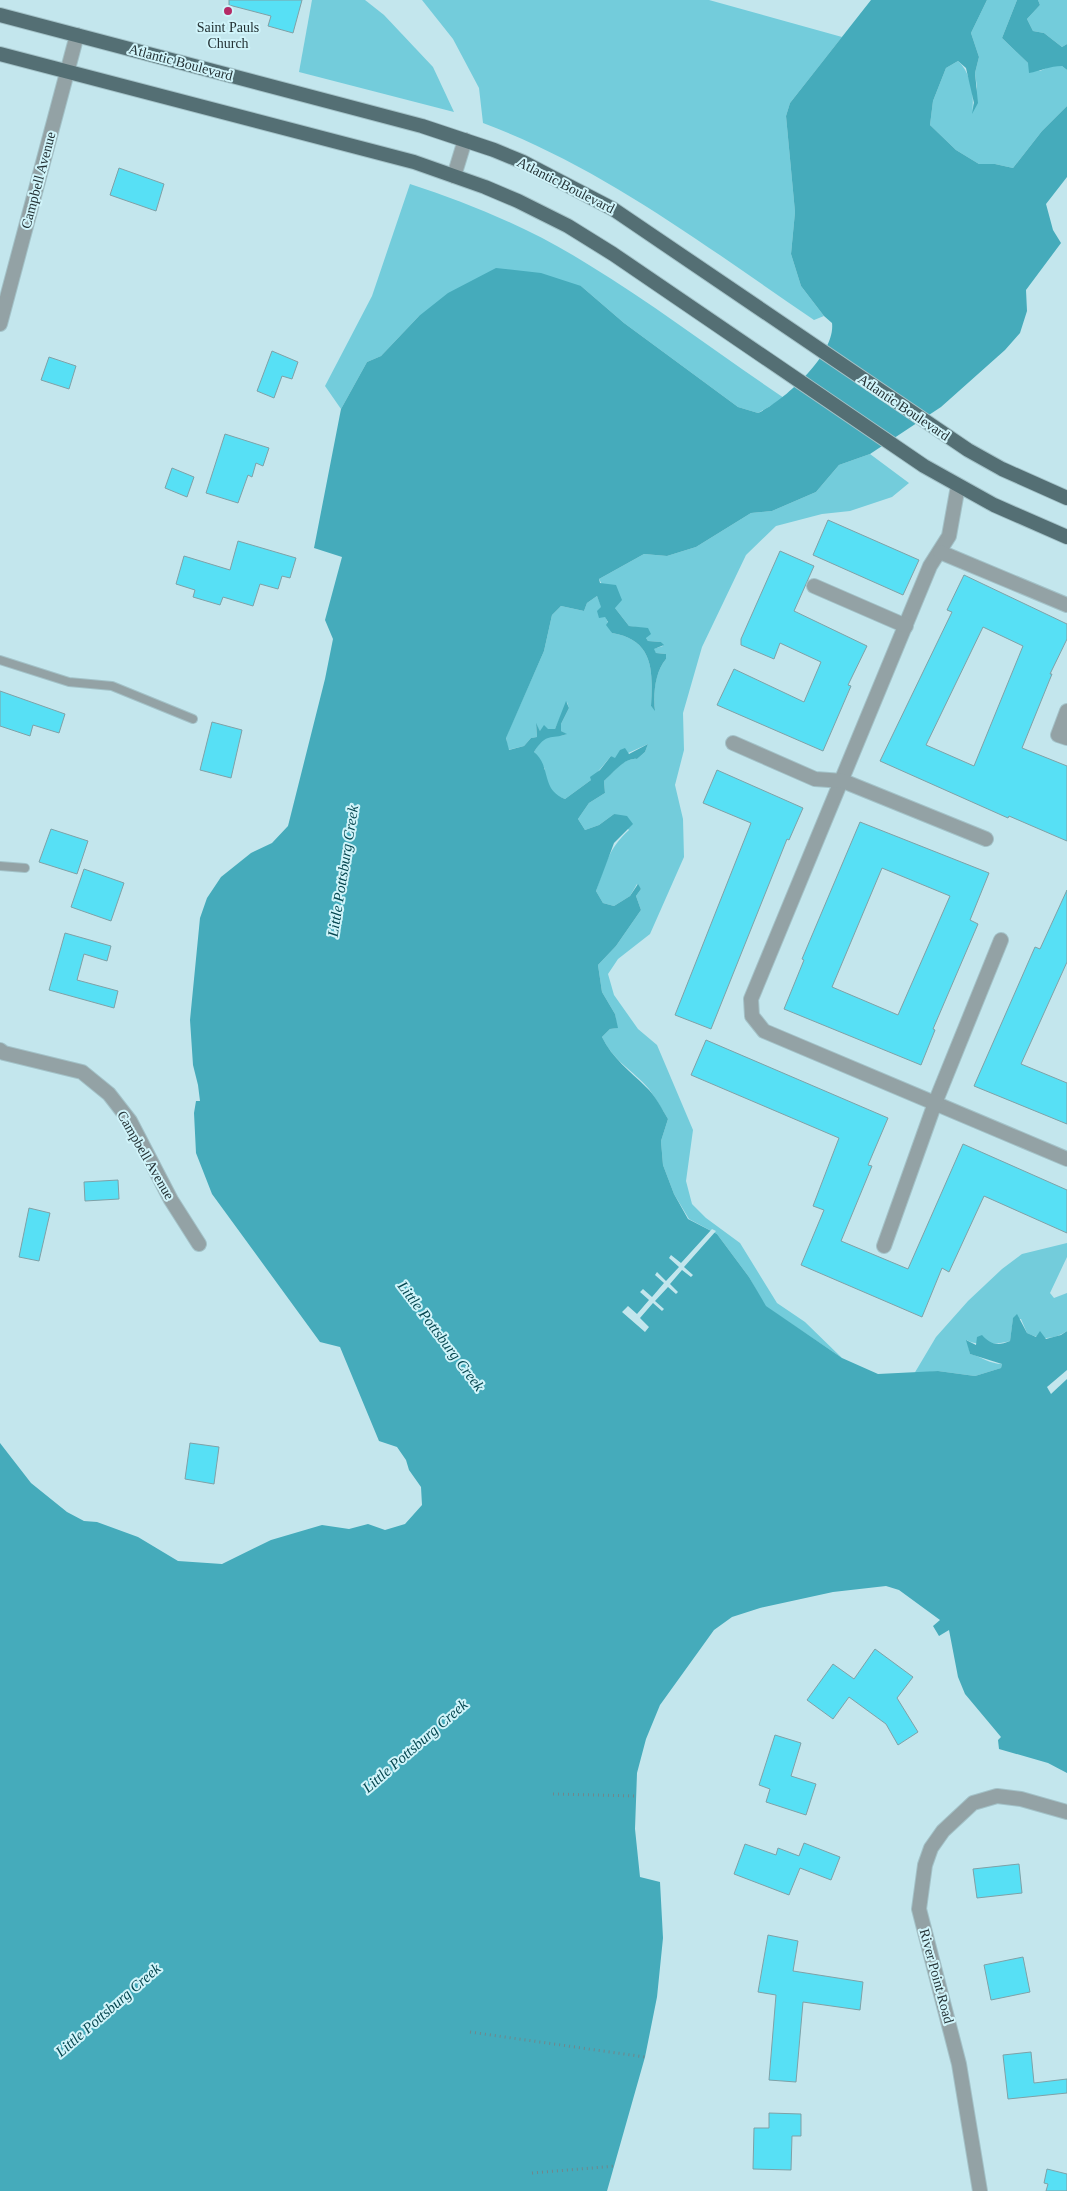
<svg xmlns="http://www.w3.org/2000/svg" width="1067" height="2191" viewBox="0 0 1067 2191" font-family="Georgia,serif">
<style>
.green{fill:#73ccdb}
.water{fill:#45abbb}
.pier{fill:#c3e6ed}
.building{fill:#57e0f5;stroke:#7fa1a7;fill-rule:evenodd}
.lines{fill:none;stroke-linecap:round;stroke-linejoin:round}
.service-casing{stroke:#a3c2c8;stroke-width:10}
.minor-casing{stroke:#a3c2c8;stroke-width:16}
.primary-casing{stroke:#a3c2c8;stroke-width:16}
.path{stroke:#6f878c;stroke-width:3;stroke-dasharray:1 4;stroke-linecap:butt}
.service{stroke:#93a2a5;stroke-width:8}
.minor{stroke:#93a2a5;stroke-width:14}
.primary{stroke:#546f74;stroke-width:14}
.poi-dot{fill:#b52a66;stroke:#d0f4fa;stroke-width:2}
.labels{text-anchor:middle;stroke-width:4;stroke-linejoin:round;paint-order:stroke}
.poi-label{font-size:14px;fill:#233134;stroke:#d0f4fa}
.street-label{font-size:14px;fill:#233134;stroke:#d0f4fa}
.water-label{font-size:15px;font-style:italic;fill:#04454e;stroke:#d0f4fa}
</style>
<rect width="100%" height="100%" fill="#c3e6ed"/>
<g class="green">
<polygon points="312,0 365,0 384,15 433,67 454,112 299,72"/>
<path d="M422 0H709L842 37 790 103 786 116 795 212 791 254 801 286 824 316 814 320C708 248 604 168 483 123L479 88 453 39Z"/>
<path d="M987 0H1017L1002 38 1028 63 1040 71 1051 66H1062L1067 70V106L1042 131 1013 168 995 164H979L956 150 930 125 933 101 946 68 958 61C970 71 975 96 972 112L977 87 975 73 979 57 971 33Z"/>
<polygon points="1038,0 1067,0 1067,44 1062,47 1044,33 1033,31 1027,19 1040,5"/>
<path d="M410 184C472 204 534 230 589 265 656 306 719 354 784 398L758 413 738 407 624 323 581 286 419 316 381 356 367 362 341 409 325 386 372 296Z"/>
<path d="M870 454 909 483 892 497 850 511 822 514 776 526 746 555 702 647 683 713 684 750 675 785 683 819 684 857 650 934 618 959 608 974 614 995 638 1029 657 1045 693 1130 686 1181 692 1204 706 1218 740 1243 777 1303 805 1322 842 1358 765 1306 749 1277 717 1234 689 1219 674 1194 663 1165 661 1141 668 1119C662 1109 656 1099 649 1089 633 1070 614 1062 602 1037L610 1029 617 1028 615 1014 602 992 598 965 616 946 641 910 636 896 641 889 637 884 630 896 614 906 603 903 596 891C605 866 608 849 629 830L614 814 599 825 585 830 578 819 589 803 605 793 604 781C613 773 624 757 637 759L645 752 648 744 615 759 611 756 591 780 565 799 554 795 545 779V769L534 752C538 745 545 736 554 735 559 735 561 737 566 734L561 731V724L569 708 567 702 555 729 540 731 536 724 537 737 531 738 524 746 508 750 506 737 544 651 552 615 561 606 584 611 587 603 597 596 612 633C654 640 653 671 651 706L655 710C653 693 655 672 666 659V654L656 653 653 649 663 646 661 642 648 641 646 638 648 629 629 626 615 608 599 579 644 554 667 556 696 547 751 513 772 511 816 492 839 465Z"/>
<path d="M1067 1243V1257L1050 1293 1054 1298 1067 1293V1331C1054 1340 1041 1340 1027 1333L1021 1319H1013L1010 1341C1002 1344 974 1346 967 1340L970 1354C982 1357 990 1364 1002 1364L1001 1368 975 1376 938 1371 914 1374 936 1337 968 1301 1002 1269 1022 1254Z"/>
</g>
<g class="water">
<path d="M871 0H987L971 33 979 57 975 73 978 103 972 114 974 103 966 68 958 61 946 68 933 101 930 125 956 150 979 164H995L1013 168 1042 131 1067 106V177L1046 204 1053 230 1061 243 1026 290 1027 311 1020 333 1005 350 941 407 870 454 839 465 816 492 772 511 751 513 696 547 667 556 644 554 599 579 600 583 616 585 622 600 615 608 629 626 648 628 651 634 646 638 648 641 661 642 664 645 654 649 656 653 666 654V659C655 672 653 694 655 711L651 706C653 671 654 640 612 633L606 625 608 622 605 617 599 618 597 611 601 607 597 596 587 603 584 611 561 606 552 615 544 651 506 738 509 750 524 746 531 738 537 737 536 723 540 731 544 725 548 729H555L566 701 569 708 561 724V731L567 734C550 740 547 732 534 752 552 767 540 789 565 799L591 780 590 777 600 770 611 756 615 758 620 750 625 748 629 754 648 744 645 752 637 759C625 757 613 773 604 781L605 793 589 803 578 819 585 830 599 825 614 814 627 816 633 824 614 843 596 891 603 903 614 906 630 896 638 884 641 889 636 896 641 910 616 946 598 965 602 992 615 1014 618 1028 610 1029 602 1037C612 1058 630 1071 646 1087 655 1095 662 1109 668 1119L661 1141 663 1165 674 1194 688 1219 717 1234 749 1277 766 1306 842 1358 878 1374 938 1371 975 1376 1001 1368 1002 1364 970 1354 966 1340 976 1345 977 1337 982 1335C991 1345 998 1346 1010 1341L1013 1318 1017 1314 1027 1333 1036 1337 1040 1331 1046 1339 1061 1335 1067 1331V1773L1048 1763 999 1749 998 1740 1001 1737 965 1694 958 1677 949 1630 939 1636 933 1626 940 1620 899 1590 886 1586 833 1592 760 1608 732 1617 714 1630 660 1705 646 1739 637 1773 635 1829 640 1877 660 1882 663 1938 657 1997 645 2057 607 2191H0V1443L31 1483 67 1512 84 1521 97 1522 138 1537 178 1561 222 1564 271 1540 322 1525 349 1529 368 1524 385 1530 405 1524 422 1505 421 1487 409 1470 406 1460 397 1447 379 1441 340 1347 320 1342 212 1194 196 1153 194 1113 196 1101H200L198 1085 193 1065 190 1020 200 918 207 898 221 877 251 853 272 843 288 826 325 679 333 639 325 620 342 557 314 548 341 409 367 362 381 356 419 316 448 293 496 268 541 273 581 286 624 323 738 407 758 413C784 401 836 354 832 323L824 316 801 286 791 254 795 212 786 116 790 103Z"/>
<path d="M1017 0H1038L1040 5 1027 19 1033 31 1044 33 1062 47 1067 44V70L1062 66C1050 66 1040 71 1029 73L1028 63 1002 38Z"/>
</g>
<g class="pier">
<polygon points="712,1229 716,1231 684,1267 693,1275 691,1277 682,1270 670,1284 678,1292 676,1294 668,1287 655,1301 664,1309 662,1311 653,1303 640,1318 649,1327 645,1332 622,1312 628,1306 637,1314 649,1300 640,1292 643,1289 652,1297 664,1283 655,1275 657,1272 666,1281 679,1267 669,1258 671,1255 681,1263"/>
<polygon points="1067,1370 1067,1379 1051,1394 1047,1387"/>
</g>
<g class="building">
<polygon points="229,0 302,0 293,33 268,26 271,16 229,5"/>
<polygon points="119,168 164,184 156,211 110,195"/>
<polygon points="272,351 298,362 292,379 282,376 274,398 257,391"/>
<polygon points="49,357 76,366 69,389 41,380"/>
<polygon points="225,434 269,448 263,466 256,463 252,477 248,475 238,503 206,493"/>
<polygon points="172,468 194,477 187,497 165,488"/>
<polygon points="828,520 919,560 903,595 813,555"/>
<polygon points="238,541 296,558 290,578 282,576 278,589 260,584 253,606 223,597 220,605 193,597 195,590 176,584 184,556 230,570"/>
<polygon points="780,551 814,566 794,611 867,646 848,685 851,686 823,751 717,705 734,669 804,702 821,662 780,643 774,659 741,645 741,639"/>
<path d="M964 575 1067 624V639L1050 674H1052L1022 748 1067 766V841L1009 816 1008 818 880 761 952 612 947 610ZM983 627 1023 646 974 766 926 745Z"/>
<polygon points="0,691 65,714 59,733 33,725 30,736 0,726"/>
<polygon points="212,722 242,730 231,778 200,770"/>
<polygon points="717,770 803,808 789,840 787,839 711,1029 675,1015 751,823 703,803"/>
<path d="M860 822 989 873 970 920 978 924 933 1029 935 1030 921 1065 784 1009 804 960 802 959ZM882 868 950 896 898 1015 832 987Z"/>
<polygon points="51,829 88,841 77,874 39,862"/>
<polygon points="84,869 124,883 111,921 71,907"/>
<polygon points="1067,890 1067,962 1021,1064 1067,1083 1067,1124 974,1086 1035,947 1040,949"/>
<polygon points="65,933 111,946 107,961 84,954 77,980 118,991 114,1008 49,990"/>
<polygon points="706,1040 888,1118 868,1165 872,1166 841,1241 908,1269 963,1144 1067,1190 1067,1233 984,1196 949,1272 942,1268 922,1317 801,1265 824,1210 813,1206 839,1138 691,1075"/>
<polygon points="118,1180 119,1199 85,1201 84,1182"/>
<polygon points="29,1208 50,1213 39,1261 19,1257"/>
<polygon points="190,1443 219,1447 214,1484 185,1479"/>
<polygon points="875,1649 913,1677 897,1698 918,1732 898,1745 886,1724 849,1697 833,1719 807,1700 833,1664 854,1679"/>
<polygon points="775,1735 801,1743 791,1776 816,1784 806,1815 766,1802 770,1789 759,1785"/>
<polygon points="804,1843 840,1857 831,1880 800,1868 789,1895 734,1874 745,1844 776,1855 778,1848 799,1856"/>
<polygon points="1019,1864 1022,1893 977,1898 973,1869"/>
<polygon points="768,1935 798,1941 793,1971 863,1982 860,2010 803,2002 796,2082 769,2080 776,1995 758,1992"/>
<polygon points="1023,1957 1030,1992 991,2000 984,1965"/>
<polygon points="1031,2052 1034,2083 1067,2079 1067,2093 1008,2099 1003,2055"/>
<polygon points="769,2113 801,2114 801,2136 792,2136 791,2170 753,2169 754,2128 769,2128"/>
<polygon points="1047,2169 1067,2174 1067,2191 1046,2191 1048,2184 1044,2183"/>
</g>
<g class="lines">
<g class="service-casing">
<g id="service">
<polyline points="0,660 69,682 112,686 193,719"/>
<polyline points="0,866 25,868"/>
</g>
</g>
<g class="minor-casing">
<g id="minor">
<polyline points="454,176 465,140"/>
<polyline points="0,324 77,35"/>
<polyline points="958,486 949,536 930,566 751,999 752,1016 764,1031 1067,1159"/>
<polyline points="940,552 1067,605"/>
<polyline points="814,586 906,626"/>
<polyline points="1067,711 1058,735 1067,738"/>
<polyline points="733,743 815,779 843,781 986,839"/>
<polyline points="0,1050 4,1053 82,1072 109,1094 130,1121 171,1200 199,1244"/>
<polyline points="884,1246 935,1103 1001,940"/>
<polyline points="980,2191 959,2064 919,1909 925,1865 931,1848 943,1831 973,1803 997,1796 1021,1799 1067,1812"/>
</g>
</g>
<g class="primary-casing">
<g id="primary">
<polyline points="0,15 422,126 494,150 523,162 613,209 968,450 1002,469 1067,498"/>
<polyline points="0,54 414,162 485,187 518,201 568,226 613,254 924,466 994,505 1067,537"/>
</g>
</g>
<g class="path">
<polyline points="553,1794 636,1796"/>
<polyline points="470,2032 645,2057"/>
<polyline points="532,2173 616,2166"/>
</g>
<use href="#service" class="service"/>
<use href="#minor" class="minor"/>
<use href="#primary" class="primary"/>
</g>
<circle class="poi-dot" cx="228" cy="11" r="5"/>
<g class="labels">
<g class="poi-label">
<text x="228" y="32">Saint Pauls<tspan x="228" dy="16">Church</tspan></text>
</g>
<g class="street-label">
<text transform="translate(181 62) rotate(15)" y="5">Atlantic Boulevard</text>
<text transform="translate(38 180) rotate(-75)" y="5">Campbell Avenue</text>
<text transform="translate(566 185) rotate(27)" y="5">Atlantic Boulevard</text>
<text transform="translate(904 407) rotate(34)" y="5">Atlantic Boulevard</text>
<text transform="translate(146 1155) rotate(60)" y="5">Campbell Avenue</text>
<text transform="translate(937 1976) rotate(75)" y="5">River Point Road</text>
</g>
<g class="water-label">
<text transform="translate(343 871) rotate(-81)" y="5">Little Pottsburg Creek</text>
<text transform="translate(441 1336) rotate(53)" y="5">Little Pottsburg Creek</text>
<text transform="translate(415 1746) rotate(-41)" y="5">Little Pottsburg Creek</text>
<text transform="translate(108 2010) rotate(-41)" y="5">Little Pottsburg Creek</text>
</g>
</g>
</svg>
